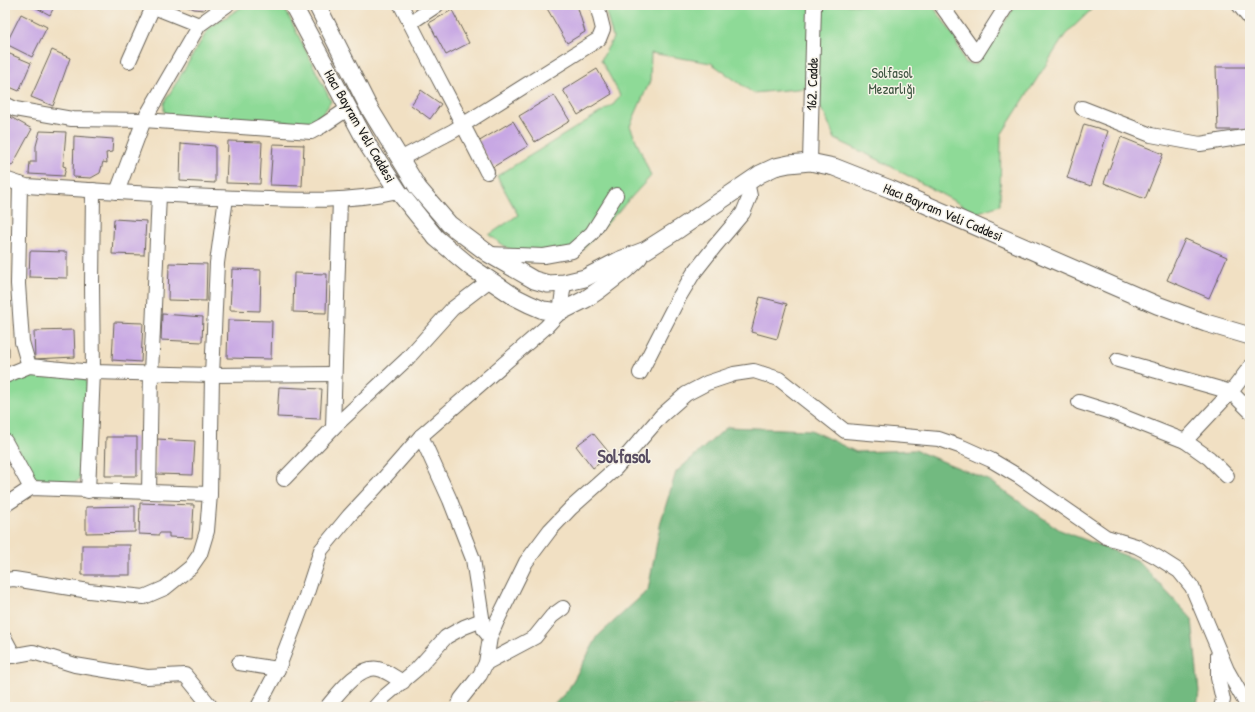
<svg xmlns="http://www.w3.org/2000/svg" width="1255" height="712" viewBox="0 0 1255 712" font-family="'Patrick Hand',sans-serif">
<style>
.green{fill:#8eda97;stroke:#557b5a}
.forest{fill:#72ba80;stroke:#476b4e}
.building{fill:#c8a8e4}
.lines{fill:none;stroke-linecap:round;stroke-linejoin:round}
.minor-casing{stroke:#676156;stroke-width:16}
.major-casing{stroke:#676156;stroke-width:19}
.minor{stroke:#fff;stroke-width:14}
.major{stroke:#fff;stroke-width:17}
.labels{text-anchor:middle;stroke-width:3;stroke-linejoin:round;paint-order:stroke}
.park-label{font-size:14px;fill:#3e5541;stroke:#f7f3e8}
.street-label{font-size:14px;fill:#1c1c1c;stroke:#f7f3e8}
.district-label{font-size:18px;font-weight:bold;fill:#584d62;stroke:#f7f3e8}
</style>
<rect width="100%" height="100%" fill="#f7f3e8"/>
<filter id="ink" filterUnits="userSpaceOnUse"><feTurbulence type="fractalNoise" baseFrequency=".025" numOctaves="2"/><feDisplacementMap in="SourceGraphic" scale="8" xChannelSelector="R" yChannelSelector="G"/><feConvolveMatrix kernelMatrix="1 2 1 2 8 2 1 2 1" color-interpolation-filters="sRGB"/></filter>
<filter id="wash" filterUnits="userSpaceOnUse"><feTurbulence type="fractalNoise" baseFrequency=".012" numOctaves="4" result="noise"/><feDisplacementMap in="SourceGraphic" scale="16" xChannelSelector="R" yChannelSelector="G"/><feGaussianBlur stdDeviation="0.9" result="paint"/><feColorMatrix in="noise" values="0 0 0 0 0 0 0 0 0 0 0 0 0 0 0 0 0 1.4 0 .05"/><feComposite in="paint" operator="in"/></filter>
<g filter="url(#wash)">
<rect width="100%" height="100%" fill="#f1e0c3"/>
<g class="green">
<path d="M245 5H283L331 101C323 116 319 119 302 123L171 117 164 112V103L209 28Z"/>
<polygon points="604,5 932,5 954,36 965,63 976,65 1016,5 1096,5 1065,35 1001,135 1000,205 976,213 879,160 835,139 826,117 808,88 753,93 711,63 651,53 650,81 630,126 651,176 574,259 526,261 489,235 518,215 497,176 614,104 620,95 601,60 613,38"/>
<polygon points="30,372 83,378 87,383 84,476 75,483 41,480 33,476 5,428 5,381"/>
</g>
<polygon class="forest" points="727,427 811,430 856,452 915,450 988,480 1060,530 1137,560 1192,619 1199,692 1197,707 552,707 568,690 598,636 648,590 661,521 676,472"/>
<g id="blocks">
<g class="building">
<polygon points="31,5 55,5 50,15"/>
<polygon points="186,5 209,5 204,10 194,9"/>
<polygon points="545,5 577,5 585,32 567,43"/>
<polygon points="452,10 469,43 446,55 429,23"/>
<polygon points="21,14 47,27 32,57 6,44"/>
<polygon points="52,50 70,58 53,106 31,97"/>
<polygon points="5,52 31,63 19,91 5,85"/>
<polygon points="1216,67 1250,67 1250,127 1246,130 1218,130"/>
<polygon points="597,69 612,94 578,115 563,90"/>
<polygon points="421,90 441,104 430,119 411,105"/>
<polygon points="554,95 570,121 535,142 519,116"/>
<polygon points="7,115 32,129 12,166 5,162 5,118"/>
<polygon points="513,121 528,146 493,167 478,142"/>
<polygon points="1084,124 1108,131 1091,186 1067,178"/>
<polygon points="40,131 66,132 63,166 66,167 64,176 29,174 30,162 36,162 36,146"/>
<polygon points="74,136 113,139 112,152 106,153 107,163 103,162 100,173 91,178 73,177"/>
<polygon points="1121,137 1163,154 1145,199 1104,183"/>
<polygon points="228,141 262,142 260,184 226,183"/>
<polygon points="181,143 215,146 215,183 180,181"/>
<polygon points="273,144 304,145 302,186 270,185"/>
<polygon points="114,219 146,221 144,255 112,254"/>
<polygon points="1185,239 1227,257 1209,298 1167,280"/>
<polygon points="30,251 67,252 67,278 29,277"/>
<polygon points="169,263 207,264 206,301 168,300"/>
<polygon points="232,269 261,270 260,311 230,310"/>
<polygon points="294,273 327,274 326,313 293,312"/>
<polygon points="760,297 787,304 777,339 751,332"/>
<polygon points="162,314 203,317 202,342 161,340"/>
<polygon points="228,320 272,321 271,359 227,358"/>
<polygon points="114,322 143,323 141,362 112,360"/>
<polygon points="74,330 75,357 35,359 34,331"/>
<polygon points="5,340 9,348 9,357 5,359"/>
<polygon points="279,387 322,389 320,419 277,417"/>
<polygon points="593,433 611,455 593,468 576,446"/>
<polygon points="106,437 137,437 137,476 105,476"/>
<polygon points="157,439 195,441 193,475 156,474"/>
<polygon points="140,503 194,505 192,538 169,537 169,533 159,533 159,535 139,534"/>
<polygon points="135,506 135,532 86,533 86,507"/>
<rect x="82" y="545" width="48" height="30"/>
</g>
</g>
</g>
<g filter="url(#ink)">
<use href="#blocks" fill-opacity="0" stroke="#676156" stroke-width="1"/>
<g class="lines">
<g class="minor-casing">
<g id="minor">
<polyline points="149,5 199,25"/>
<path d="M401 5C429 61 459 116 487 172"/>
<polyline points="941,5 976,54 1007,5"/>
<polyline points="1239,5 1250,19"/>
<polyline points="410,23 437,5"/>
<polyline points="129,61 153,7"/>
<polyline points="5,104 15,109 72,119 144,120 311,132 322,126 349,108"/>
<polyline points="1082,108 1151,135 1200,144 1250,136"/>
<polyline points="400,159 453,131 599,39 603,29 597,5"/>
<polyline points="810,162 814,5"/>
<path d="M5 179 26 186C98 191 169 196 241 198 294 200 346 203 398 191"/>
<polyline points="20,184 18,284 22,342 29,366"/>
<polyline points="117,192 144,120 199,25 227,5"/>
<polyline points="489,254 544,256 572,251 592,233 616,195"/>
<polyline points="1118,360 1231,392 1250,411"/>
<polyline points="640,373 678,299 693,274 715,246 743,213 750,196 747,182"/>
<polyline points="5,376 29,366 93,372 212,375 334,374"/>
<polyline points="1079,402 1114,413 1185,441 1231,392 1250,367"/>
<polyline points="333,428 340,199"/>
<polyline points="421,436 450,500 473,559 484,630 490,637"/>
<polyline points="5,441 31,488"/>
<polyline points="1185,441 1209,458 1227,476"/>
<polyline points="284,479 333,428 407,359 452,309 490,280"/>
<polyline points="88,491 93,372 92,285 93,190"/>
<polyline points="149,492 151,373 159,195"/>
<polyline points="5,505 31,488 210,494"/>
<polyline points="5,580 14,579 89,591 144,597 165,588 191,567 200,554 207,531 210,494 212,375 217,263 226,198"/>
<polyline points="5,639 14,656"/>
<polyline points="1218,655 1218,678 1223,700 1221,707"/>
<polyline points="5,657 33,652 75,665 147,677 185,675 211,707"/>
<polyline points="239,663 278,669"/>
<polyline points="486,663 535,637 552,616 563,608"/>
<polyline points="258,707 278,669 306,596 321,550 349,516 377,486 421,436 546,327 560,312 564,283"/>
<path d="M327 707C338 694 359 665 378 669 386 670 395 678 403 682"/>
<polyline points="375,707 384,697 417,669 446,637 464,627 482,620"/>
<polyline points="458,707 461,699 480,675 486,663 490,637 497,621 526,562 550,530 571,508 616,468 661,416 686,394 707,383 734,374 754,371 779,379 845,431 939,439 962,447 991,460 1018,476 1106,537 1136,546 1157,557 1179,571 1192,587 1227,670 1248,707"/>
</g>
</g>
<g class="major-casing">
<g id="major">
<polyline points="293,5 369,147 398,191 436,238 472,268 515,297 529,304 543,310 560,312 586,299 599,290 625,270 639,257"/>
<polyline points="317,5 368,106 418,188 449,224 489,254 534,280 548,284 564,283 585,278 620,260 646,250 679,229 760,174 775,167 789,164 810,162 834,167 890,189 1157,305 1206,323 1250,336"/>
</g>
</g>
<use href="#minor" class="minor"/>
<use href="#major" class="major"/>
</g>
</g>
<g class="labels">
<g class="park-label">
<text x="892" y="78">Solfasol<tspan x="892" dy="16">Mezarlığı</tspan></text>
</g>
<g class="street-label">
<text transform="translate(812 84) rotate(-88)" y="5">162. Cadde</text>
<text transform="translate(360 126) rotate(60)" y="5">Hacı Bayram Veli Caddesi</text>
<text transform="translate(943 212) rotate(23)" y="5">Hacı Bayram Veli Caddesi</text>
</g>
<g class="district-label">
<text x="624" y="463">Solfasol</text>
</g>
</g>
<rect width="1255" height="712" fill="none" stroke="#f7f3e8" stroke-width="20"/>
</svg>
